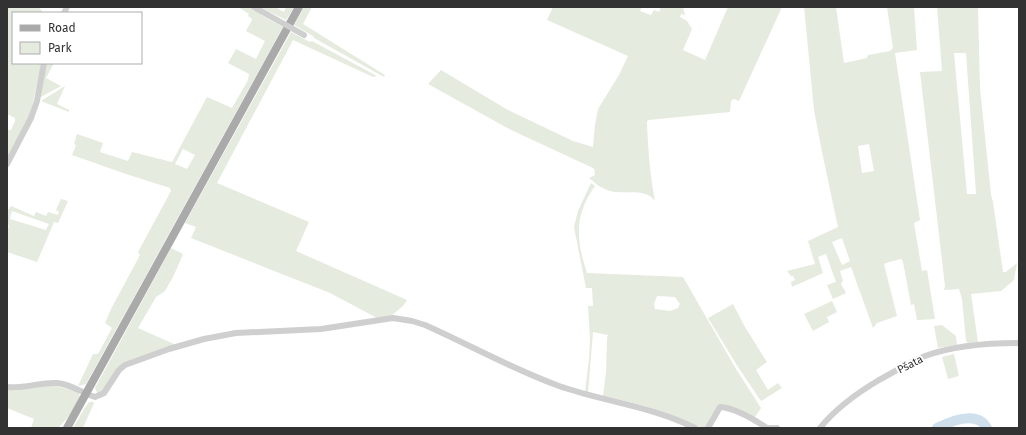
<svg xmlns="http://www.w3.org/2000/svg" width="1026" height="435" viewBox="0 0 1026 435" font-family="'Fira Sans',sans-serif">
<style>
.green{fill:#e5ebdf;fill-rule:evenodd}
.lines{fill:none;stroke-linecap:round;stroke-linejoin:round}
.river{stroke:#cfe0ec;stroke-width:10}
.minor{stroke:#cfcfcf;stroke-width:6}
.major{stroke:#aaa;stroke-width:8}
.minor-bridge{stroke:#cfcfcf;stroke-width:6}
.labels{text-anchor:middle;stroke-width:4;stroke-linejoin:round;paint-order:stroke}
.street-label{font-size:11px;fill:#323232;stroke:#fff}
</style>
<rect width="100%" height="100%" fill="#fff"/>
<g class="green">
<polygon points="7,7 39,7 43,13 13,13 13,63 42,63 33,102 29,117 7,159 7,130 11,130 15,121 15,118 7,114"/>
<path d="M238 7H251L261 13V15L283 27 86 384 78 386 93 354H98L112 328 105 323 111 309 140 255 138 252 171 191 170 188 126 174 72 155 76 145 74 144 77 134 103 143 100 152 128 161 132 152 172 162 207 97 232 108 248 80 249 74 228 63 236 49 256 59 265 41 246 31 252 20 251 18 248 16 249 14ZM183 149 195 155 187 169 175 164Z"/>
<polygon points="259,7 275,7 284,12 286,7 294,7 286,20"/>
<polygon points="304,7 312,7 303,24 385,75 384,77 314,38 313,36 294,25"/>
<path d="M553 7H642L640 11 651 15 654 10 659 12 661 7H683L685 15 681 14 680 17 687 21 692 29 683 50 705 60 728 7H782L739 101 734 99 731 101 730 112 648 120 647 122C648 149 650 175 655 201 645 187 625 195 610 191 602 189 595 183 589 178L595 175 594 169 593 168 511 130 428 84 441 70 508 110 573 141 593 147 595 125 598 109 619 75 628 56 547 20Z"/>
<path d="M804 7H836L844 63 867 58 868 55 890 51 893 48 887 7H914L917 50 895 53 920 220 914 223 922 271 927 270 935 319 917 320 914 304 911 305 903 262 901 259 889 262 884 264 897 316 877 323 873 328 851 267 840 271 843 281 841 284 846 293 833 299 827 285 836 282 826 254 818 257 823 273 792 287 791 282 795 280 793 276H791L787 271 815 264 808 241 838 227 822 152 814 110ZM869 144 874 171 862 173 858 146ZM842 238 850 261 842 265 832 242Z"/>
<path d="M937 7H978L980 88 991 195 993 202 1003 272H1006L1017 263 1014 280 1001 291 971 294 978 342 968 343 966 341 962 299 959 289 944 290 945 286 920 72 942 71ZM954 53H966L976 194H967Z"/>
<polygon points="291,32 310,42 312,41 377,76 373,77 293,40 217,183 309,222 296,251 407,300 403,306 391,316 377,318 330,293 191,238 196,227 185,223"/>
<polygon points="46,63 54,63 46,78 61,86 39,98"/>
<polygon points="65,86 57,104 69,110 69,112 41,101"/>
<path d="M591 183 595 186C574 215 576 240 587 273L683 277 736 369 761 408 755 417 720 404 706 428C695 428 675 416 663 412 644 405 623 400 603 396L606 372 607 338 608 335 593 332 588 393 585 392 589 359 590 338 588 306H593L592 288H586L574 227 578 211ZM657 296 675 297 680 304 678 308 670 311 655 309 654 304Z"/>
<path d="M61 199 68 201 58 223 54 222 37 262 7 252V231L9 226 7 224V210H8L11 206 34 216 36 212 46 216 48 212 58 215 59 212 56 210ZM12 211 49 224 46 230 10 219Z"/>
<polygon points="171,248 183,254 174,275 165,291 156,297 138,328 176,345 127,362 105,390 97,393 95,388"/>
<polygon points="832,301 837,312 827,317 829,322 813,331 804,314"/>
<polygon points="733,304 745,327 767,362 756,370 768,390 778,383 782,388 761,401 738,367 708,318"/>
<polygon points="942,325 956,336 957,345 938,348 934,326"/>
<polygon points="954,354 959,376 948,379 942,357"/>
<polygon points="52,385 76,391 79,393 80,397 74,411 58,428 31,428 34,419 7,408 7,389"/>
<polygon points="89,402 93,402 94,403 83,428 73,428 84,409"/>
</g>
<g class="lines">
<path class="river" d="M937 428C951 421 977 410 987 428"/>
<g class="minor">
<polyline points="254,7 268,15"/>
<polyline points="64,13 67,7"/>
<polyline points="7,164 31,118 37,101 44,63"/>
<path d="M7 387C24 389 40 382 57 383 71 384 82 393 95 397L104 393 119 370 125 365 169 349 204 339 236 333 321 329 393 318 412 321 425 325C470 345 512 369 559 386 605 402 651 406 695 428"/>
<path d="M708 428 720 407C734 408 755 420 767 428"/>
<polyline points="770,428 777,428"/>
<path d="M820 428C836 408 857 393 879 380 894 372 909 362 925 356 955 345 988 343 1019 343"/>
</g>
<polyline class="major" points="67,428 299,7"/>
<polyline class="minor-bridge" points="268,15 304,35"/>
</g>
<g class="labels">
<g class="street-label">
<text transform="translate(910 364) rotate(-27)" y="4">Pšata</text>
</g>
</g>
<rect width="1026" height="435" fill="none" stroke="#323232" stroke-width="16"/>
<rect x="12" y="12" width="130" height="52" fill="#ffffff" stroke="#adadad"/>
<rect x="20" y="25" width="20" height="6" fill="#aaaaaa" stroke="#adadad"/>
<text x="48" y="32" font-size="12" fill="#323232">Road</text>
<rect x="20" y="42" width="20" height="12" fill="#e5ebdf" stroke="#adadad"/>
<text x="48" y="52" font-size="12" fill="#323232">Park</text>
</svg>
